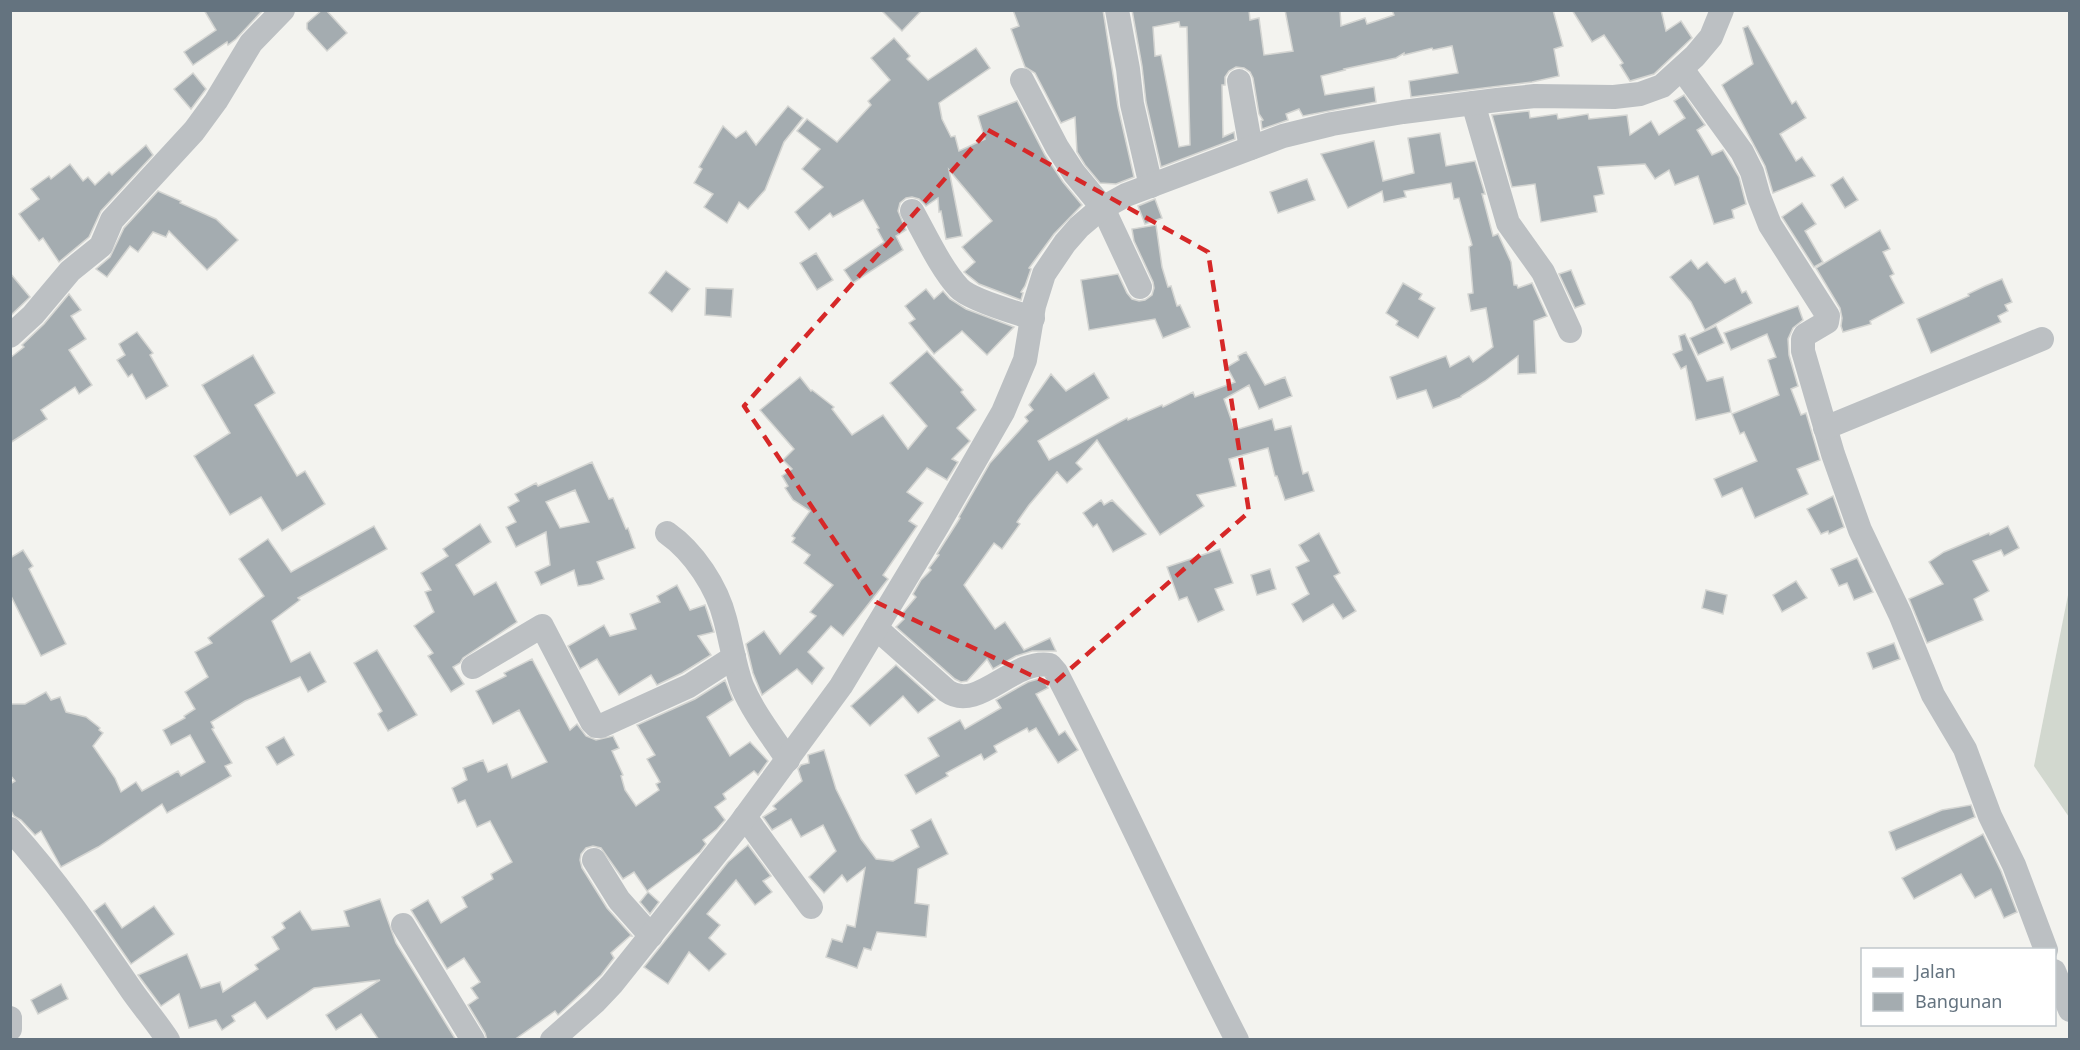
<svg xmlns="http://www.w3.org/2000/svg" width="2080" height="1050" viewBox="0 0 2080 1050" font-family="'Noto Sans',sans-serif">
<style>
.green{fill:#d2d8cf}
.building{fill:#a4acb0;stroke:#d4d5d2;stroke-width:1.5;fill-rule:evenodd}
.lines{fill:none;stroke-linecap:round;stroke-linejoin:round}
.minor{stroke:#bcc0c3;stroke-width:24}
.marked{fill:none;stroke:#d62828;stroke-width:4.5;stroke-dasharray:12 8;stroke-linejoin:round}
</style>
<rect width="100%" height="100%" fill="#f3f3ef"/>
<polygon class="green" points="2069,590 2069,817 2034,766"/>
<g class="building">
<polygon points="204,10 263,10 236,39 228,45 227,42 193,65 184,52 216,30"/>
<polygon points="322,10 326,10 347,33 327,51 307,29 307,23"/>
<polygon points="881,10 922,10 902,31"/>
<polygon points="1013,10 1103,10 1118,107 1134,177 1116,184 1100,183 1085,165 1077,152 1075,117 1061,123 1035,73 1025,67 1011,29 1019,26"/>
<path d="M1132 10H1249L1250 20 1259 18 1264 55 1293 51 1285 10H1340L1341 26 1365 18 1367 24 1394 15 1392 10H1553L1563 46 1554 49 1559 76 1532 82 1411 97 1409 81 1458 73 1452 46 1433 50 1432 48 1404 55V53L1396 58 1344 69 1345 70 1321 76 1325 95 1374 87 1376 102 1303 116 1299 109 1286 114 1288 120 1262 129 1261 121 1263 120 1259 114 1253 78 1250 72 1244 68 1236 67 1229 71 1225 77V85H1222L1223 137 1234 132 1235 139 1161 167 1146 102 1142 66ZM1179 22 1180 27H1187L1190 145 1179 147 1161 55 1155 56 1153 27Z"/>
<polygon points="1572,10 1661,10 1666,31 1681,21 1692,38 1654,74 1630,81 1620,65 1623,63 1604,35 1592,42"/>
<polygon points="1748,26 1792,104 1796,101 1806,118 1780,134 1796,161 1802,157 1815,176 1773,193 1765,166 1722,85 1753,64 1743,28"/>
<polygon points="894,38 910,56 907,59 928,80 976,48 990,68 939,103 942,119 951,137 955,136 959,151 985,139 978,116 1017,101 1045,155 1063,182 1082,205 1054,234 1029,268 1031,269 1025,286 1021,292 1023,293 1021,300 979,284 964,272 975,262 962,247 992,221 949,170 962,236 946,239 941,211 939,212 938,198 926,206 919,199 912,197 906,198 900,203 898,211 906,230 896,236 903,250 853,283 844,270 884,242 877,229 879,228 863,200 833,217 830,213 809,230 795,212 823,187 802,169 820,149 797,131 807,119 837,142 871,105 868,101 890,80 871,58"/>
<polygon points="193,73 206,89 191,109 174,89"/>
<polygon points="1684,95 1705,125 1697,130 1712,155 1723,150 1739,177 1746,204 1732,210 1734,218 1714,224 1698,176 1675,185 1669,170 1655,179 1645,164 1598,167 1604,194 1594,196 1597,212 1541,222 1535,184 1512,187 1492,115 1529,111 1530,118 1557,114 1558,119 1588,114 1589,119 1627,115 1630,135 1651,121 1659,135 1685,118 1674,101"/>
<polygon points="788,106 803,118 784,142 765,190 748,209 739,202 727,223 704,207 713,194 694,183 702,169 699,167 723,126 736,138 746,131 756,145"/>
<polygon points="1440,133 1446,166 1475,161 1485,194 1482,194 1493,236 1498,234 1511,262 1514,285 1517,285 1518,288 1532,283 1547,316 1534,321 1536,373 1518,374 1518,356 1485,381 1461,396 1461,397 1433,408 1426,390 1397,399 1390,377 1446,356 1450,367 1469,356 1473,362 1493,347 1486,308 1471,311 1468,294 1473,293 1469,247 1472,245 1459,198 1454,199 1451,183 1404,191 1406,197 1384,202 1382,191 1348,208 1321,154 1374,141 1383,181 1414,173 1408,138"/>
<polygon points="146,145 153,155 101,211 89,237 59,262 43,238 39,241 19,214 39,199 31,189 49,176 51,179 70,164 83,181 88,177 95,185 109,172 112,175"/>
<polygon points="1843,177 1858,200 1845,208 1831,185"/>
<polygon points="1307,179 1315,200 1278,213 1270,192"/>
<polygon points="158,191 181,201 180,203 216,219 238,240 207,270 169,231 166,237 153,232 138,252 130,246 107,277 96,269 110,257 124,228"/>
<polygon points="1155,199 1162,218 1145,224 1138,206"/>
<polygon points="1802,203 1816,224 1805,231 1823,262 1814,267 1782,217"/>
<polygon points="1156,225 1162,267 1168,287 1171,286 1177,306 1180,305 1190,327 1163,338 1155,319 1089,330 1081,280 1118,274 1127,293 1132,299 1139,301 1145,300 1152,295 1154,288 1153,282 1134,241 1132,229"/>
<polygon points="1880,230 1890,249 1883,252 1894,274 1890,276 1904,303 1870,321 1871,324 1843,332 1841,326 1842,318 1840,308 1816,268"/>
<polygon points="816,253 833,280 817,290 800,263"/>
<polygon points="1691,260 1698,269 1707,262 1725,283 1735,278 1742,293 1746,291 1752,303 1705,330 1691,302 1670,277"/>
<polygon points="1571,270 1585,304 1575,308 1559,274"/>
<polygon points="666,271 690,289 672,312 649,293"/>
<polygon points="10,273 30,297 10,316"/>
<polygon points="2002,279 2012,302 2005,305 2008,311 1998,316 2001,322 1931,353 1917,319 1969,296 1968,294 1985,286"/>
<polygon points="1403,283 1422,294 1419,299 1435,308 1418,338 1396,325 1398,321 1386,313"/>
<polygon points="706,288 733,289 731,317 705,315"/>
<polygon points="926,289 934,299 943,291 950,299 966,309 1014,327 987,355 962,331 934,354 909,323 915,319 905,306"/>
<polygon points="69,294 81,310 71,316 86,339 69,350 92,385 79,394 75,387 41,410 47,419 10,443 10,358 24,347 22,345 44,324"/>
<polygon points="1798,306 1803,320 1793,328 1788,339 1789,355 1798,386 1791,389 1801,415 1806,413 1820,460 1797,469 1808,494 1755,518 1742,488 1722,497 1714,479 1757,461 1744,432 1740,434 1732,414 1779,395 1768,360 1776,357 1767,334 1731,350 1724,333"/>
<polygon points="1716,326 1724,343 1698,355 1690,338"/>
<polygon points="137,332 153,353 150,355 168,386 146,399 132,374 128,377 117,360 125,355 119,344"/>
<polygon points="1685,334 1707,381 1723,377 1731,412 1696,420 1686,366 1681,369 1673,354 1682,350 1679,336"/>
<polygon points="927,351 963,390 961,392 976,410 957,428 970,441 952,459 958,462 947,480 927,468 907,492 923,503 909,521 917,526 883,575 888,579 856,620 843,636 831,626 808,652 824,668 812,684 797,669 762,695 753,673 746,644 764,631 780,654 816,616 810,612 833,585 804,563 810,555 792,542 795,538 792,536 810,511 793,500 785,488 788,486 782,476 792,469 783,460 794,449 760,410 800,377 811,391 812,390 834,407 832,409 852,435 883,415 908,449 927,426 890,383"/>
<polygon points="1246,352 1265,385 1285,377 1292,396 1259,409 1249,385 1224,399 1235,430 1272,419 1275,430 1291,426 1303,474 1308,472 1314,491 1285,500 1277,476 1275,476 1268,448 1264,449 1229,459 1236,486 1197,495 1204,506 1160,535 1097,440 1076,463 1082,469 1067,483 1057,472 1029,505 1017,522 1020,524 1002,549 994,543 964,585 995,629 1005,622 1024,650 1050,638 1056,651 1032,651 1016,656 993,669 987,659 967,681 961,682 955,679 896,627 904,619 900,616 916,597 913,594 921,580 931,570 929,568 939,555 937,554 960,518 959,517 990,463 1028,421 1025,417 1033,410 1029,405 1051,374 1066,391 1094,373 1109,398 1038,441 1049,460 1127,418 1128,420 1162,405 1163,407 1193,392 1195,397 1235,382 1227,367 1239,360 1238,356"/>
<polygon points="253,355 275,393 255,405 297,476 305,471 325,504 282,531 261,497 230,515 194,456 230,433 202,385"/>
<path d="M592 462 609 499 613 498 626 529 628 528 635 548 597 562 604 579 591 584 578 586 574 570 541 585 535 572 550 565 546 532 516 547 506 527 516 522 508 507 519 501 515 494 536 483 538 486ZM575 490 589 522 560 528 546 502Z"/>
<polygon points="1833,496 1844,527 1829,534 1828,531 1821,534 1807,509"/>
<polygon points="1101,500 1104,505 1112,500 1146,534 1113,552 1097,524 1093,527 1083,513"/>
<polygon points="480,524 491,542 456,565 474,595 496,582 517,622 463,658 460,663 453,667 464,684 451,692 428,656 433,653 414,626 434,612 425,592 431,590 421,573 448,556 443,549"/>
<polygon points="374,526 387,549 298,598 300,600 272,621 291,662 310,652 326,682 308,692 300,677 245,701 211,722 214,728 212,729 232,763 225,766 231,776 167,813 162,804 98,847 61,867 41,831 35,835 21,820 14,816 10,809 10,784 15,781 10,775 10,704 25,704 46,692 51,700 60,697 66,712 86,717 100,728 99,730 103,733 93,746 115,778 121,792 136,782 142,791 178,771 181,776 205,762 190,735 171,745 163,730 185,718 184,716 195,709 185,692 208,677 195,652 212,643 208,638 264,596 239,559 268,539 291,572"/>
<polygon points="2008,526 2019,548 2004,556 2001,550 1973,561 1989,591 1974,599 1983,620 1927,643 1909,599 1943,584 1929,562 1944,552 1989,533 1990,535"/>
<polygon points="1319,533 1340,573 1334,576 1356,611 1343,619 1333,604 1303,622 1292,604 1309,594 1296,567 1309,561 1299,545"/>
<polygon points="1220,549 1233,583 1215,589 1224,610 1198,622 1187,597 1179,600 1167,567"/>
<polygon points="23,550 33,566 29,569 66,644 41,656 10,594 10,558"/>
<polygon points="1857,558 1873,592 1854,600 1847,583 1839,586 1831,569"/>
<polygon points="1270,569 1276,589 1257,595 1251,575"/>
<polygon points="1796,581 1807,598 1782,612 1773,595"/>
<polygon points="677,585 690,610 705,605 714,632 698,636 711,655 682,673 657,685 651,675 619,695 597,659 580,669 568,646 604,625 610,636 636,629 630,614 660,602 657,596"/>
<polygon points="1706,590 1727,595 1723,614 1702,608"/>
<polygon points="1894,643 1900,659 1873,669 1867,653"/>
<polygon points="377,650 417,715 388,731 378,714 382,711 354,663"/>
<polygon points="532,659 570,730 577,724 586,736 596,740 613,736 619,748 612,751 623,775 621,776 625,790 636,806 659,790 656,784 660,782 647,759 655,755 637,725 695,699 725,680 733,700 707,717 730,756 750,742 768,761 758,775 754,771 723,794 726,799 715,807 725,820 717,829 703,840 706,844 700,852 647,891 634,872 623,879 601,848 593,846 586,848 581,854 580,860 582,868 607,908 632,936 630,936 611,953 614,958 601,975 558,1015 555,1011 514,1040 487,1040 485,1033 468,1005 478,998 471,988 480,982 464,958 447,969 411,910 428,900 441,923 467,907 462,897 493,879 491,874 512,862 490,821 477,827 465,800 458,803 452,788 467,780 463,768 483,760 488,772 507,764 512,778 547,762 519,710 493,724 476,691 506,676 504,673"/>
<polygon points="896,665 935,700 918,713 903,696 870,726 851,706"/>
<polygon points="1038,679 1043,679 1048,688 1036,694 1059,735 1065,731 1078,750 1058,763 1036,728 1029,732 1027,728 994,746 997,752 984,760 981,754 946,773 948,776 916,794 905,775 939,756 928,738 960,720 965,729 1001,708 996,700 1028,682"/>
<polygon points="284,737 294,755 277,765 266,747"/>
<polygon points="824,750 836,789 861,839 876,859 893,861 919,847 911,830 931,819 948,854 918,869 915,903 929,905 926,937 877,932 871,950 864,948 857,968 826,957 832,939 842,942 847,925 855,927 865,868 847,882 842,875 824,893 809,877 836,851 823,825 801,837 791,819 772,830 763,817 776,809 773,806 802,781 798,769 801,765 809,763 808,755"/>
<polygon points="1971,805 1975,817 1896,850 1889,832 1942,810"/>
<polygon points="1983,834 2001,871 2017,912 2004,918 1991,889 1975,898 1961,874 1914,899 1902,878"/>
<polygon points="748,845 771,876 763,881 772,892 755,905 736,880 707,914 720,925 709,938 726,954 709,971 689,952 668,984 644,967 728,862"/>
<polygon points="648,892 659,902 650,914 640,902"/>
<polygon points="380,899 396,943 456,1040 379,1040 361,1014 336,1030 326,1015 380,980 314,988 267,1019 255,1002 232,1016 235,1021 222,1030 216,1020 189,1028 179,994 161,1006 138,975 187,954 201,988 220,982 223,992 258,969 255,965 279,949 272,937 285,928 282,923 300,911 312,930 349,926 344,911"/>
<polygon points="105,903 122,928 154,906 174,934 131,964 94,911"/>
<polygon points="61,984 68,999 38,1014 31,1000"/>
</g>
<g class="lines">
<g class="minor">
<polyline points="1117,10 1128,69 1132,104 1151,186"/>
<polyline points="1682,69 1742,152 1752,172 1759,197 1770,225 1828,316 1827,322 1805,335 1803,339 1803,351 1833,454 1860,530 1900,614 1933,695 1965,749 1990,816 2014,865 2046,950"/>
<polyline points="1022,80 1057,147 1074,173 1103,208 1140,287"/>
<polyline points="1239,81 1251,148"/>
<polyline points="1473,103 1508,223 1543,272 1570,331"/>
<path d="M912 211C925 234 941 269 959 288 969 299 1016 313 1033 318"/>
<polyline points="10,336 33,315 70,271 101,246 112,220 194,131 216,101 251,43 283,10"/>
<polyline points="1825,428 2042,339"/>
<path d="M667 533C694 552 717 587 725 619 731 641 734 664 742 686 753 712 772 736 788 760"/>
<path d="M876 628 947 691C978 713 1013 658 1050 665L1056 672C1119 793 1174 918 1237 1040"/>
<polyline points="473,667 542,626 592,722 596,726 601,726 689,686 734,657"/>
<polyline points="745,817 811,907"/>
<path d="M10 829C57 881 93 934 132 991 144 1008 157 1023 168 1040"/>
<polyline points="594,860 619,900 651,936"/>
<polyline points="403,925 473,1040"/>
<polyline points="2054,971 2070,1010"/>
<polyline points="10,1018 10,1029"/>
<polyline points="552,1040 595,1002 612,984 739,825 841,686 938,525 1003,412 1025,360 1034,306 1044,274 1065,243 1079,227 1099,210 1126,195 1283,136 1332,124 1403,112 1497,100 1535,96 1614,97 1640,94 1662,86 1695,56 1711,37 1722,10"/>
</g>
</g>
<path class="marked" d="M988 130 1208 252 1249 512 1052 685 876 602 744 406Z"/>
<rect width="2080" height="1050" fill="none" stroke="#64737f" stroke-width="24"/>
<rect x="1861" y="948" width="195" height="78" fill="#ffffff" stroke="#c1c7cc" stroke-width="1.5"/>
<rect x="1873" y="968" width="30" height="9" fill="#bcc0c3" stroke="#c1c7cc" stroke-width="1.5"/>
<text x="1915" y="978" font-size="18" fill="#64737f">Jalan</text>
<rect x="1873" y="993" width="30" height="18" fill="#a4acb0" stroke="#c1c7cc" stroke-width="1.5"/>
<text x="1915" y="1008" font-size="18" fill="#64737f">Bangunan</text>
</svg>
